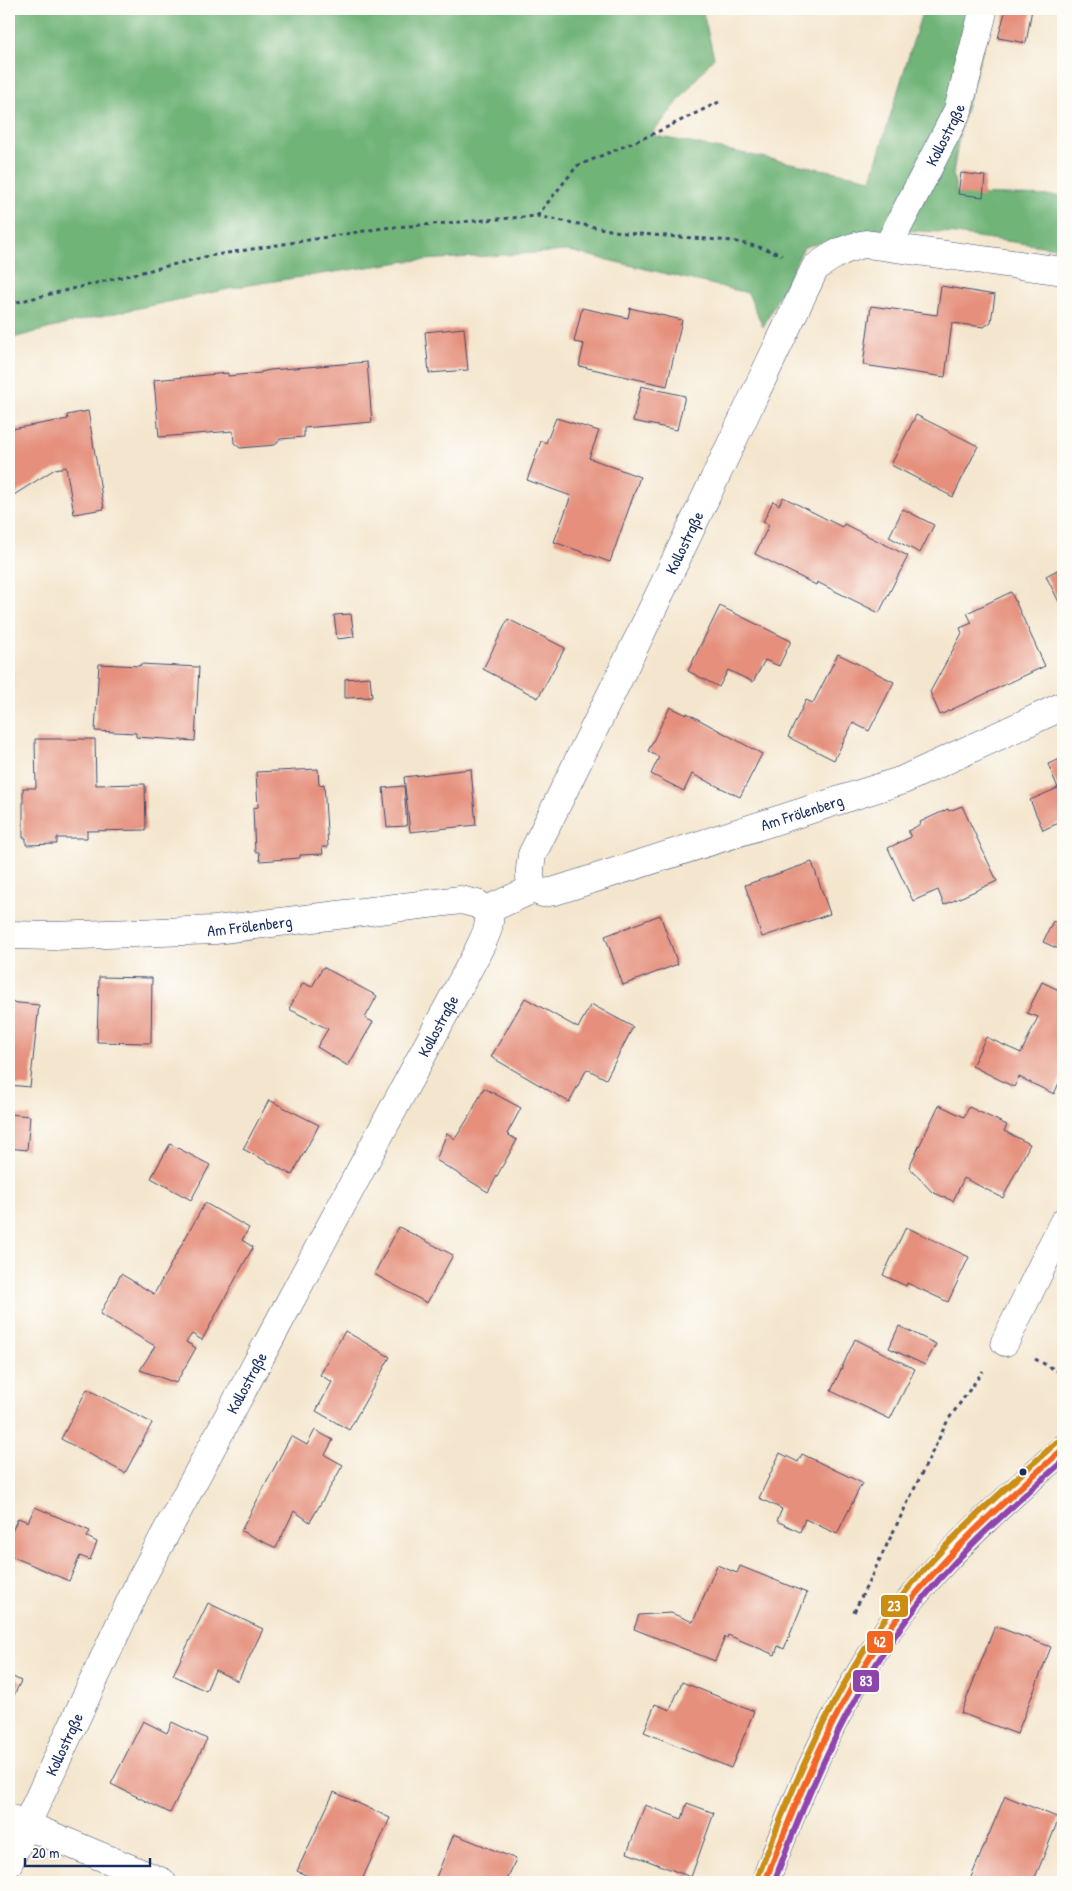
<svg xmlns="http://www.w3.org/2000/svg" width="1072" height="1891" viewBox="0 0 1072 1891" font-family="'Patrick Hand',sans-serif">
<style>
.forest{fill:#70b478;stroke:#46726b}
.building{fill:#e58f7c}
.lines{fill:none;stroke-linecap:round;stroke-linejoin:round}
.minor-casing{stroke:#3c4a6f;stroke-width:29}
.path{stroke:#3c4a6f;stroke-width:3;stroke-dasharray:4 4;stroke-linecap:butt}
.minor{stroke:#fff;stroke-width:28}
.bus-1-casing{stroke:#fdfcf7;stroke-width:10}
.bus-2-casing{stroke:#fdfcf7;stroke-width:10}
.bus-3-casing{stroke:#fdfcf7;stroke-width:10}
.bus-1{stroke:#f26522;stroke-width:6}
.bus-2{stroke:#8e44ad;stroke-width:6}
.bus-3{stroke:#cb8e13;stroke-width:6}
.bus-dot{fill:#1b2f5e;stroke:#fdfcf7;stroke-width:2}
.labels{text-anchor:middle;stroke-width:5;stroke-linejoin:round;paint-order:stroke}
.street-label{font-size:16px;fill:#1b2f5e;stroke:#fdfcf7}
.line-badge{stroke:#fdfcf7;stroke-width:2}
.badge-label{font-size:14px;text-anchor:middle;font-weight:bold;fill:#fff}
</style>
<rect width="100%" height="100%" fill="#fdfcf7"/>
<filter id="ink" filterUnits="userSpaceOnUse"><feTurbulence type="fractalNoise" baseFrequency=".02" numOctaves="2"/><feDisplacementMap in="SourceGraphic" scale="10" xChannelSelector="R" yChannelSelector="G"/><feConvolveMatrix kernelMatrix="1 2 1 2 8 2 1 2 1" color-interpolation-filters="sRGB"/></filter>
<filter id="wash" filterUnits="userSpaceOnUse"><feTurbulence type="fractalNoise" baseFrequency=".0096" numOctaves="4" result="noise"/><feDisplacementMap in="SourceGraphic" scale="20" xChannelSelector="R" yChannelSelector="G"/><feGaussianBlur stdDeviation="1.12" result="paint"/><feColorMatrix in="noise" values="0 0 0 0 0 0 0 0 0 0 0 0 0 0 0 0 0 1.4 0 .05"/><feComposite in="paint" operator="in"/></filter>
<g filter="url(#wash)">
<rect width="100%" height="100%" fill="#f4e6ce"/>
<polygon class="forest" points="9,9 702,9 714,57 651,135 871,179 923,9 994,9 960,130 953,174 957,194 1063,196 1063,249 941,232 879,229 804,247 763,327 748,293 569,251 408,261 248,285 82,320 9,339"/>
<g id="blocks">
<g class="building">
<polygon points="1006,9 1032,9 1026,43 998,38"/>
<polygon points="961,173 985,176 983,197 958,194"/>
<polygon points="941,286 995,295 991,322 984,327 952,323 945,377 863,365 871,306 937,315"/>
<polygon points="582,308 628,318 630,308 682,320 667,386 579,366 584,344 574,342"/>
<polygon points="464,328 468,370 429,373 425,332"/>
<polygon points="367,362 372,422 304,428 304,437 280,439 275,445 240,448 234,443 233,431 159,437 154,380 228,373 228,376 261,373 261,372 270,370"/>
<polygon points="641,386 685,396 677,430 633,421"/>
<polygon points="88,411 104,509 74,514 66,467 55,469 9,498 9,433 12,432 12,429 68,419 67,415"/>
<polygon points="916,415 978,446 953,497 891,465"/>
<polygon points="556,418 599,431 589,458 640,477 610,562 554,542 571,496 527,480 541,441 546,443"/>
<polygon points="783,497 842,527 844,524 908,556 879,613 817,582 816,585 755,554 769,525 763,522 773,501 779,505"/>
<polygon points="903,509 934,525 920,553 889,537"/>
<polygon points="1063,567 1063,610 1046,576"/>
<polygon points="1011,592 1045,666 940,715 930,692 962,633 960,628 972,623 967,613"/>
<polygon points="720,606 791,641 779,666 765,660 753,682 728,670 719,687 688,671"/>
<polygon points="351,614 354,637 337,639 334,615"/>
<polygon points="508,619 565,648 538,698 483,669"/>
<polygon points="838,654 894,682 869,731 853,723 834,760 788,737 806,700 813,703"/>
<polygon points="99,664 140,666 140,664 199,667 195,741 136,737 136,733 95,731"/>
<polygon points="370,677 372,697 345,698 345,679"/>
<polygon points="670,707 687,715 687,713 762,754 740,797 692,774 684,791 651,774 659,757 648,751"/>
<polygon points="35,739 95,739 96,785 145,784 146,830 87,831 87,838 57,838 57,844 26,845 26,838 23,838 23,788 36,788"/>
<polygon points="1063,758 1063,817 1060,819 1061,822 1043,830 1030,800 1058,788 1048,764"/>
<polygon points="318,769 319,785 324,784 328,847 322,847 323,854 300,855 300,858 260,861 259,852 255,852 253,808 258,807 256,772"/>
<polygon points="471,769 476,825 410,832 404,777"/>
<polygon points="404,786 407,826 387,827 383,788"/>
<polygon points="962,806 997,881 944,905 938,890 913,901 888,848 911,837 908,831 921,824 920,822 948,809 949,811"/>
<polygon points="812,862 830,914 762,937 745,885"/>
<polygon points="660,915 678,964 623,985 605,936"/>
<polygon points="1053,921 1063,926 1063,955 1059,953 1061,950 1043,942"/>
<polygon points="323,967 377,996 365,1018 373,1022 348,1066 317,1047 328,1029 289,1009 303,983 312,987"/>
<polygon points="99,977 152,978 151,1043 97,1042"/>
<polygon points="1042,982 1063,992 1063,1074 1054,1094 1019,1077 1014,1087 972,1066 986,1037 1021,1053 1038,1017 1027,1013"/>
<polygon points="525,998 578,1028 591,1004 633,1027 606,1079 587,1069 569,1102 491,1057"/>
<polygon points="9,1002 39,1005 30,1087 9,1085"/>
<polygon points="484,1088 521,1108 507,1134 517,1140 488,1192 436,1160 447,1133 455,1139 470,1115"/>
<polygon points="269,1100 319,1125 292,1175 243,1149"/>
<polygon points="939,1105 964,1117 969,1107 1007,1125 1004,1131 1030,1144 1003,1198 964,1178 953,1201 932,1192 909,1167"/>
<polygon points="9,1114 30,1116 27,1150 9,1148"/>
<polygon points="170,1144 210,1165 191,1200 151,1178"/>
<polygon points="205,1203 249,1228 242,1240 253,1247 202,1340 192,1334 186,1342 196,1348 176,1383 140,1370 155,1346 100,1314 121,1274 154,1294"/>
<polygon points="399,1227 453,1255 427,1303 374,1274"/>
<polygon points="906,1227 969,1257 948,1302 907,1283 906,1286 883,1275"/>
<polygon points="899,1326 936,1344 925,1365 889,1348"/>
<polygon points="345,1331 390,1357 349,1430 316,1411 332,1382 320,1375"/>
<polygon points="855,1339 915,1369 890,1419 831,1391"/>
<polygon points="87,1389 152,1423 125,1473 61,1439"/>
<polygon points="315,1430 333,1440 325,1455 343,1465 310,1522 294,1511 276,1548 241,1531 291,1436 307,1445"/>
<polygon points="780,1453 798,1462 802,1454 862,1483 837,1534 805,1519 800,1532 777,1521 782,1509 759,1498"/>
<polygon points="35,1507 90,1531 87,1537 97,1542 90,1560 80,1556 69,1581 9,1555 9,1538 18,1518 28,1522"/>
<polygon points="717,1565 737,1573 740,1566 807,1593 784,1649 778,1646 775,1655 728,1635 727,1638 725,1637 715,1661 634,1629 639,1615 671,1613 693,1622"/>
<polygon points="208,1603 263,1629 238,1681 215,1670 206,1691 173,1675"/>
<polygon points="995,1626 1051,1647 1017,1734 961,1713"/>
<polygon points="9,1675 21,1681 9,1705"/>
<polygon points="682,1682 754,1711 731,1768 644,1732 655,1704 670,1710"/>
<polygon points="143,1721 167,1733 172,1722 207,1739 170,1813 111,1784"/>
<polygon points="334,1792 390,1818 361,1882 321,1882 297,1871"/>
<polygon points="1005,1796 1059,1818 1041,1863 1033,1882 969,1882"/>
<polygon points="687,1803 714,1813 691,1877 627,1853 645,1805 682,1819"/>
<polygon points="454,1834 516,1859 506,1882 434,1882"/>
</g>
</g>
</g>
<g filter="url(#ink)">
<use href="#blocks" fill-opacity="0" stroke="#3c4a6f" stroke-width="1"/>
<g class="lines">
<g class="minor-casing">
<g id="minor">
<path id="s1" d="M888 246 958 110 982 16"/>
<path id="s2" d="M533 889C528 877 530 868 532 855L640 635 815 268C831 256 846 247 866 244L1063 271"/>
<path id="s3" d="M533 889 543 893 555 891 903 780 1063 706"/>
<polyline points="487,910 533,889"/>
<path id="s4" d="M9 935 53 936 215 930 461 900 477 904 487 910"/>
<polyline points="1005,1342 1063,1223"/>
<polyline points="9,1818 162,1882"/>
<path id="s5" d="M9 1862 140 1581 477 953C483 940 494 923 487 910"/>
<path d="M765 1882C805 1775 851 1667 927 1580 969 1532 1016 1491 1063 1449"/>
</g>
</g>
<g class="path">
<polyline points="537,216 577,166 651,135 719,102"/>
<polyline points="9,304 209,256 383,228 537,216 626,233 733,241 763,248 782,255"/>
<polyline points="1035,1359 1063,1374"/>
<polyline points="854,1612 948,1420 983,1371"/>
</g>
<use href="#minor" class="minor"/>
<g class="bus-1-casing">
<path id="bus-1" d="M765 1882C801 1788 839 1693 901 1613 948 1551 1006 1500 1063 1449"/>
</g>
<g class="bus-2-casing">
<path id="bus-2" d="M774 1882C809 1790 847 1699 907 1619 951 1559 1008 1510 1063 1461"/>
</g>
<g class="bus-3-casing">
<path id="bus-3" d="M757 1879C793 1785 832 1691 892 1609 939 1546 999 1494 1057 1442"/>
</g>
<use href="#bus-1" class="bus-1"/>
<use href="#bus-2" class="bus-2"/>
<use href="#bus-3" class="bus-3"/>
</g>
</g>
<circle class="bus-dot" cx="1023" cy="1472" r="4.5"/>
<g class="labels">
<g class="street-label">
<text dy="6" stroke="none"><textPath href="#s1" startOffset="125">Kollostraße</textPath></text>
<text dy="6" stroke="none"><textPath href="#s2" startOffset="382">Kollostraße</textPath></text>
<text dy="6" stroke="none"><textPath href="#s3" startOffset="282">Am Frölenberg</textPath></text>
<text dy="6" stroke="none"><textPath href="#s4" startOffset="241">Am Frölenberg</textPath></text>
<text dy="6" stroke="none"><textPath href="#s5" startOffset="940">Kollostraße</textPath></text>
<text dy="6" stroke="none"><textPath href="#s5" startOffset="535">Kollostraße</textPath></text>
<text dy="6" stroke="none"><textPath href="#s5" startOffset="130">Kollostraße</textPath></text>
</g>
</g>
<g class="line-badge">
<rect x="880" y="1594" width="29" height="24" rx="5" fill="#cb8e13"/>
<rect x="866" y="1630" width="28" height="24" rx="5" fill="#f26522"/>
<rect x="852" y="1669" width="28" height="24" rx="5" fill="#8e44ad"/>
</g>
<g class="badge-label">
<text x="894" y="1611">23</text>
<text x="880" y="1647">42</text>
<text x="866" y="1686">83</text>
</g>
<rect width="1072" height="1891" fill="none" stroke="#fdfcf7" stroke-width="30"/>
<path d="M25 1858v8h125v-8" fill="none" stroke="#1b2f5e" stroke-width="2.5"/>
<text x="32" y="1858" font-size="15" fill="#1b2f5e" stroke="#fdfcf7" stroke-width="4" paint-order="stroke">20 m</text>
</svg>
